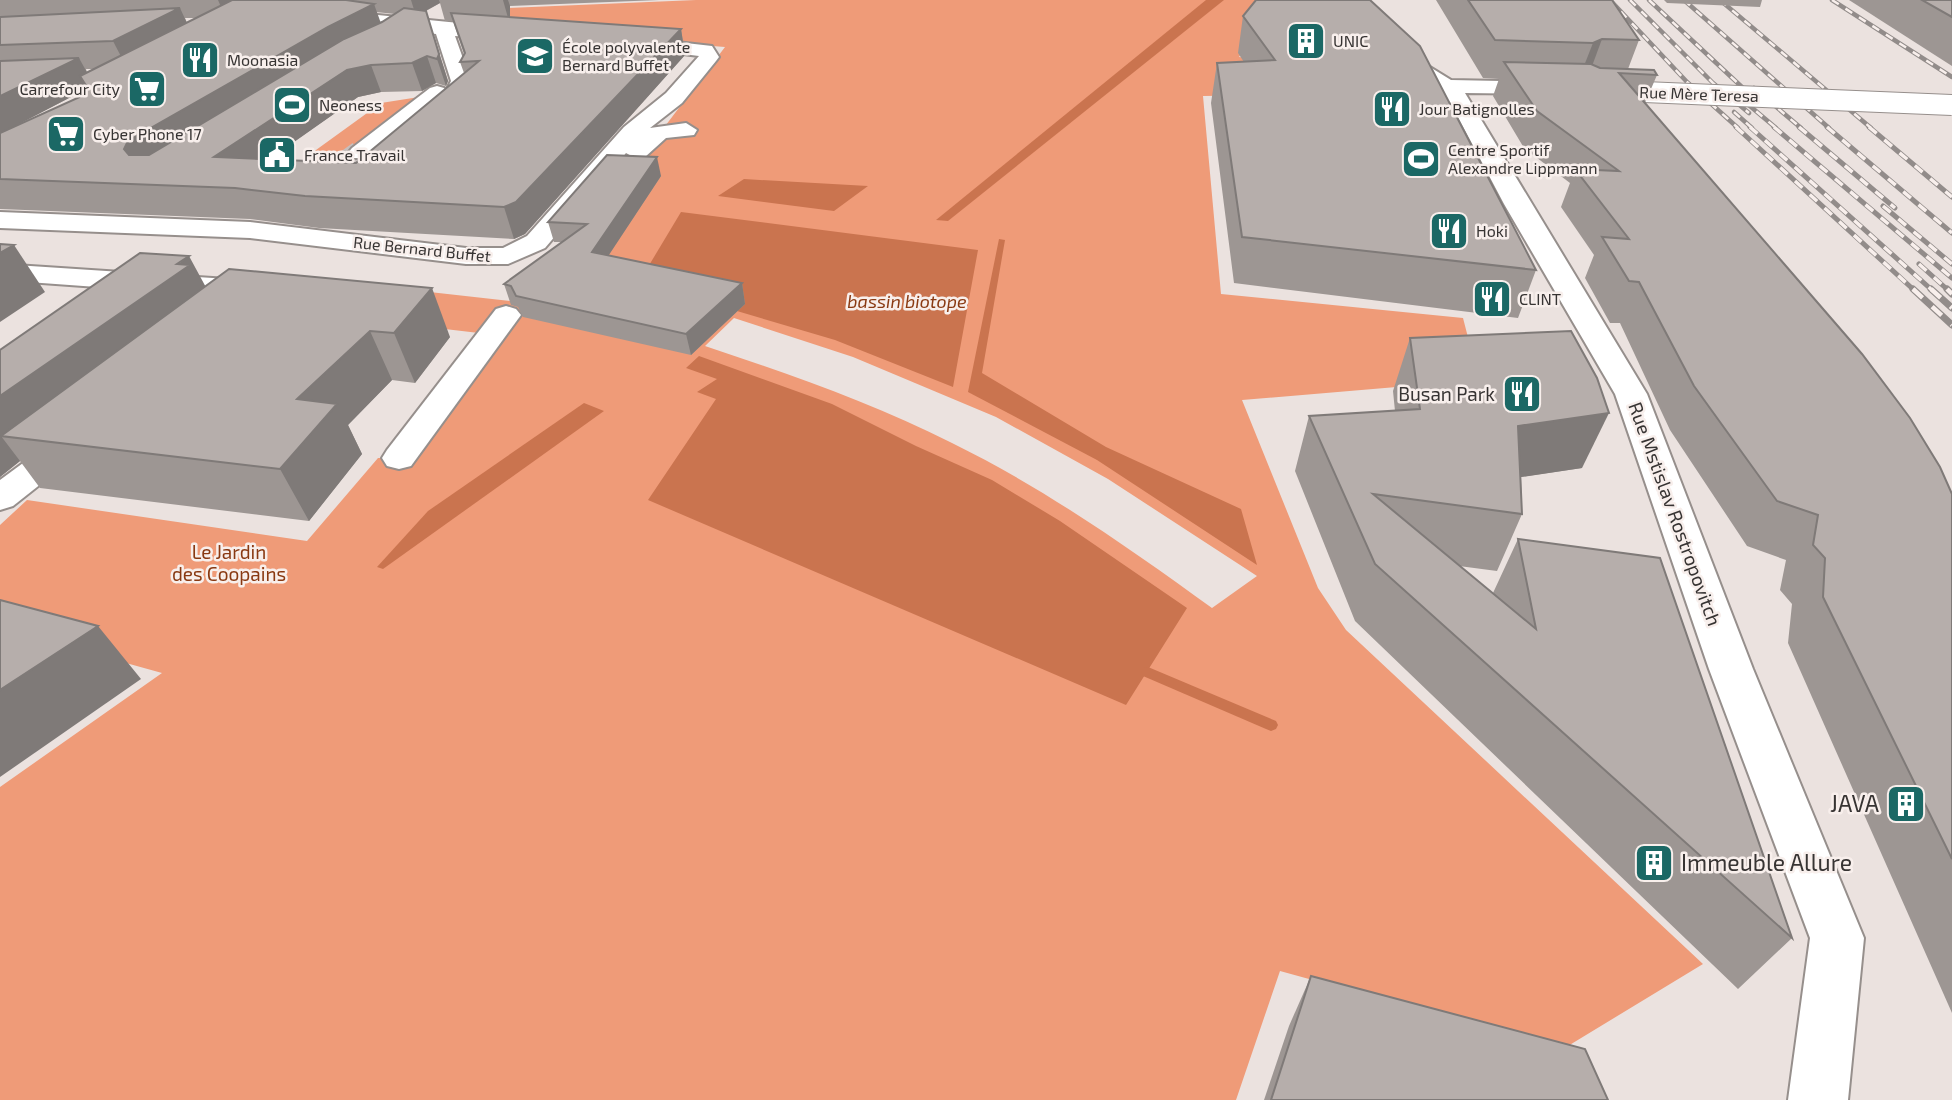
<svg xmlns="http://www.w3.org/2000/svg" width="1952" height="1100" viewBox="0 0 1952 1100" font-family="'Exo 2',sans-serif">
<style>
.green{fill:#ef9b78;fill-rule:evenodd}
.water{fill:#ca744f}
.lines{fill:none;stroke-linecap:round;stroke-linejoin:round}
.stream{fill:#ca744f;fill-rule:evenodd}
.minor-tunnel{stroke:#c7bfbd;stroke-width:25;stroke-dasharray:25 12;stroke-linecap:butt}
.minor-casing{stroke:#968f8c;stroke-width:4}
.minor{fill:#fff;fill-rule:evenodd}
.rail-far2-casing{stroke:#928c8a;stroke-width:4.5}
.rail-far1-casing{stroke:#928c8a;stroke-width:5}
.rail-casing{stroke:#928c8a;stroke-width:7}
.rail-far2{stroke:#f8efec;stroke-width:2.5;stroke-dasharray:8;stroke-linecap:butt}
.rail-far1{stroke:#f8efec;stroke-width:3.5;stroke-dasharray:10;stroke-linecap:butt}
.rail{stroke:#f8efec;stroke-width:4.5;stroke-dasharray:13;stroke-linecap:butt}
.minor-bridge-casing{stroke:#968f8c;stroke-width:22;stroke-linecap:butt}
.minor-bridge{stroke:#fff;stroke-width:20}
.wall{fill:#9d9693;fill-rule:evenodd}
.shaded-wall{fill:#7f7a78}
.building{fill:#b6aeab;stroke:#7f7a78;stroke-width:2}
.labels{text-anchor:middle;stroke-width:5;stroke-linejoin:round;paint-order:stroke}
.far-poi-label{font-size:16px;fill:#373433;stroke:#f8efec;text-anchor:start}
.far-street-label{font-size:16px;fill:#373433;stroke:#f8efec}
.far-water-label{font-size:18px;font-style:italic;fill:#8a3a13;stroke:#f8efec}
.poi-label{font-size:19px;fill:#373433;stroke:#f8efec;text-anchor:end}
.street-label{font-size:19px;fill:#373433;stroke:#f8efec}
.park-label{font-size:19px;fill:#893912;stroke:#f8efec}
.near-poi-label{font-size:23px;fill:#373433;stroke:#f8efec;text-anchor:end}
</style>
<rect width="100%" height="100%" fill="#ebe2df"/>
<g class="green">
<path d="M696 0H1277L1239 57 1334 64 1344 94 1203 96 1221 294 1463 318 1479 380 1242 400 1318 588 1346 630 1703 964 1563 1049 1280 971 1236 1100H0V787L162 673 0 628V525L27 500 307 541 378 458H414L496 335 274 309 367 285 510 301 563 261 725 47 444 25 464 10ZM734 318 853 357 996 417 1108 479 1257 576 1212 608C1129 548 1044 488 952 443 873 403 789 374 705 346Z"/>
<polygon points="419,97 342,158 330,159 340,161 335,164 312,160 310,156 316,150 381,103"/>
</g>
<g class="water">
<polygon points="1206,0 1224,0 948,221 936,220"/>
<polygon points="744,179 868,186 834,211 718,196"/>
<polygon points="681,212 978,250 953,387 835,340 639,282"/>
<polygon points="999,239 1005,240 982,373 1106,447 1241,509 1257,565 1097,460 968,392"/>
<polygon points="699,356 832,404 916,446 992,480 1060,521 1187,608 1126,705 648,500 716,399 697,392 717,379 686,368"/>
<polygon points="584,403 604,411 383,569 377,567 428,511"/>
</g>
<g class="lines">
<polygon class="stream" points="1148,667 1276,721 1278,725 1276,729 1271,731 1266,729 1143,676 1141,672 1143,668"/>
<polyline class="minor-tunnel" points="360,153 349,161 370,162 401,136"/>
<g class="minor-casing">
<g id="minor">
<polygon points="1340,0 1359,0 1425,64 1451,80 1550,82 1560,88 1550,94 1465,93 1647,394 1753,669 1864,938 1848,1100 1788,1100 1810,938 1709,669 1615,394 1504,204 1450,102 1411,72"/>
<polygon points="327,10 510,28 519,34 510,40 455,36 471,81 465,91 458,93 448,87 451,81 436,34 321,19 318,15 321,11"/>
<polygon points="633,37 712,46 719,57 716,61 682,103 650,128 686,123 697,130 694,135 666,138 645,157 637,159 626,153 545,248 508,264 466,264 250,238 0,228 0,212 250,222 466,248 503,248 527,236 624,127 666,93 699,56 626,47 623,43 626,39"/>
<polygon points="437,86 444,88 448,92 444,96 368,158 352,158 348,153 352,148 430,88"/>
<polygon points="0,264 243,280 260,287 266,301 261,307 251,310 241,307 236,297 0,280"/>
<polygon points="506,306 516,309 521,315 411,466 399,469 387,466 382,458 387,450 496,309"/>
<polygon points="73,432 85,435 90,442 85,449 13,506 0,510 0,480 61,435"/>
</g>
</g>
<use href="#minor" class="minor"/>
<g class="rail-far2-casing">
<g id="rail-far2">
<polyline points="1610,0 1687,82 1738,128"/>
<polyline points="1630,0 1713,83 1749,113"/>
<polyline points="1649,0 1759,103"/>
<polyline points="1684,0 1829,128"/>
<polyline points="1720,0 1871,128"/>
<polyline points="1832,0 1952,77"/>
<polyline points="1754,88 1801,128"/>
<polyline points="1744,101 1776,128"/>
<polyline points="1734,112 1752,128"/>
</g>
</g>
<g class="rail-far1-casing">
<g id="rail-far1">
<polyline points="1736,127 1915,291"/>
<polyline points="1750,127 1933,291"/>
<polyline points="1774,127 1952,278"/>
<polyline points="1799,127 1895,208"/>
<polyline points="1827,127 1952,233"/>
<polyline points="1869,127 1952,197"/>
<polyline points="1883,206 1952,264"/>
<polyline points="1919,264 1949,291"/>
</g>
</g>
<g class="rail-casing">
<g id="rail">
<polyline points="1913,289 1952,325"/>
<polyline points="1931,289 1952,308"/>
<polyline points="1947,289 1952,294"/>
</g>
</g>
<use href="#rail-far2" class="rail-far2"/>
<use href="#rail-far1" class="rail-far1"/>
<use href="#rail" class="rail"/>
<g class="minor-bridge-casing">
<polyline id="minor-bridge" points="1597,90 1952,105"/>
</g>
<use href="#minor-bridge" class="minor-bridge"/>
</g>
<g class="wall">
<path d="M0 0H659L510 6V17L681 29 685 55 525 234 514 239 319 228 250 219 0 209ZM440 3 445 21H453L464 54 460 62 464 73 356 163 269 159 358 97 381 92 422 91 436 83 446 86 448 81 426 11ZM376 12 395 14 380 23ZM185 18H196L187 23ZM86 69H95L87 73ZM86 89 82 96 19 124Z"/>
<polygon points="1436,0 1612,0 1639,40 1628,69 1657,75 1645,103 1952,494 1952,1013 1788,643 1792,604 1780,590 1786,560 1747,546 1670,430 1620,323 1610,323 1585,278 1594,255 1561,207 1570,183 1524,148 1493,96 1499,79 1483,78"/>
<polygon points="1664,0 1762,0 1760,7 1667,3"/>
<polygon points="1849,0 1952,0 1952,66"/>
<polygon points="1243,16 1536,270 1518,318 1234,283 1211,103 1217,63 1244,62 1238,53"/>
<polygon points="661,176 608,256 742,283 745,304 691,355 523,317 518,307 511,305 504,284 562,242 554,242 548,222"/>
<polygon points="206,287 450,337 415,383 392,380 348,425 362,454 309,521 40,488 20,461 0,477 0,350"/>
<polygon points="1410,338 1582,468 1521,477 1522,514 1497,571 1459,566 1493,593 1518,539 1792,938 1738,989 1355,621 1295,471 1309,416 1395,411 1393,391"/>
<polygon points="1311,976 1608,1100 1264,1100 1289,1026"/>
</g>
<g class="shaded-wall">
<polygon points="218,0 257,0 225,16"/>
<polygon points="411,0 439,0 440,3 416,16"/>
<polygon points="503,0 508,0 510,6 510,25"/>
<polygon points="374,4 383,29 145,171 124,149 128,141 328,27"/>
<polygon points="180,8 192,34 127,68 113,41"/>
<polygon points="426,11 448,81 446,86 437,59"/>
<polygon points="681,29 685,55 525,234 514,239 504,207"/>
<polygon points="1602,39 1588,77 1578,81 1593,43"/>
<polygon points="427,56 436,83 422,91 412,63"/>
<polygon points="79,58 94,85 0,134 0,96"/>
<polygon points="371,65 381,92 358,97 229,188 214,157 347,70"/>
<polygon points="657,157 661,176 597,273 592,252"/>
<polygon points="14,245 45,292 0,322 0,253"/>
<polygon points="189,256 215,304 1,436 20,461 0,477 0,396"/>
<polygon points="742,283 745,304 691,355 686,334"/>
<polygon points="432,288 450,337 415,383 394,333"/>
<polygon points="370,331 392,380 348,425 362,454 309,521 280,469 297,399"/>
<polygon points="1609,413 1582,468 1495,481 1518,426"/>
<polygon points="98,626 141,679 0,777 0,690"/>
</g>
<g class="building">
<polygon points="232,0 346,0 374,4 328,27 128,141 124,149 129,155 149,155 344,39 382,22 404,8 426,11 439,54 437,59 427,56 412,63 371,65 347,70 214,157 356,163 479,61 460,62 465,53 451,13 681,29 516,202 504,207 305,196 235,188 0,179 0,133 82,96 87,87 80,76"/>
<polygon points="1256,0 1370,0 1420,46 1536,270 1242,237 1217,63 1275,60 1243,16"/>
<polygon points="1468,0 1612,0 1639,40 1602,39 1593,43 1495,40"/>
<polygon points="1922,0 1952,0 1952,17"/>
<polygon points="180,8 113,41 0,45 0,17"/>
<polygon points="79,58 0,96 0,61"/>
<polygon points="1504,62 1591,64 1600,68 1654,70 1657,75 1619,73 1862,354 1910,418 1940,467 1952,494 1952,859 1823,597 1825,558 1813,545 1818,515 1777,501 1694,386 1639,282 1629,281 1602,237 1629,239 1575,169 1619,171 1537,111"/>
<polygon points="607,155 657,157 592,252 742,283 686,334 516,296 511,286 504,284 587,224 548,222"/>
<polygon points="0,244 14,245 0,253"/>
<polygon points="140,253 189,256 177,264 190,265 0,396 0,350"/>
<polygon points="229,269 432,288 394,333 370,331 297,399 337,404 280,469 1,436"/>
<polygon points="1571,331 1597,378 1609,413 1518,426 1522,514 1373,494 1536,629 1518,539 1660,558 1792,938 1375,564 1309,416 1420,409 1410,338"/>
<polygon points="0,600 98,626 0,690"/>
<polygon points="1311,976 1585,1049 1608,1100 1271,1100"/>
</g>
<defs>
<g id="building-square" transform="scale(2.0125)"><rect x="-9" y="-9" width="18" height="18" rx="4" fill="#1b6865" stroke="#f8efec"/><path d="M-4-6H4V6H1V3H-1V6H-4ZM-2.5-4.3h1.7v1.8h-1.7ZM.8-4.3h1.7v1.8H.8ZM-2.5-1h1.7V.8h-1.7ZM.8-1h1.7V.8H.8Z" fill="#fff"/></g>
<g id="school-square" transform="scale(2.0125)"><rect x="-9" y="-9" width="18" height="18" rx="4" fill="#1b6865" stroke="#f8efec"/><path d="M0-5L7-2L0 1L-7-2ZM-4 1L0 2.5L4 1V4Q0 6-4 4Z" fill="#fff"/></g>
<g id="restaurant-square" transform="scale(2.0125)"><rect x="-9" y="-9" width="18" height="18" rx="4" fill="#1b6865" stroke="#f8efec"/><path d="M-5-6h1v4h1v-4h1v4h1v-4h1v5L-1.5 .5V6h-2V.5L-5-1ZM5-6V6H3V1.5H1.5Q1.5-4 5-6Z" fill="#fff"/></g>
<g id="supermarket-square" transform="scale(2.0125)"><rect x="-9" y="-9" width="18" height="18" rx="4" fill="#1b6865" stroke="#f8efec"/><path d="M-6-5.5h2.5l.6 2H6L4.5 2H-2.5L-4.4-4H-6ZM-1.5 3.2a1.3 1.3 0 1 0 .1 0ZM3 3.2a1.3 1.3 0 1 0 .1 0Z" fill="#fff"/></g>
<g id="stadium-square" transform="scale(2.0125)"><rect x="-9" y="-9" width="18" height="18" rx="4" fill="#1b6865" stroke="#f8efec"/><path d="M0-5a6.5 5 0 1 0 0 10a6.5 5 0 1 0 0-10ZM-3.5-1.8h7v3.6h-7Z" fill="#fff"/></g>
<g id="civic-square" transform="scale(2.0125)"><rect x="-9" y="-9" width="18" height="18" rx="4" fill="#1b6865" stroke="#f8efec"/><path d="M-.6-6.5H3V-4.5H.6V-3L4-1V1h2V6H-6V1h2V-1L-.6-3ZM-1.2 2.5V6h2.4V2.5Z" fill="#fff"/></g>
</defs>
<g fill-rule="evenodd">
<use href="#building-square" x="1306" y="41"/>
<use href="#school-square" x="535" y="56"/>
<use href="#restaurant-square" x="200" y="60"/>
<use href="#supermarket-square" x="147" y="89"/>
<use href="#stadium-square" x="292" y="105"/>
<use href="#restaurant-square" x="1392" y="109"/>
<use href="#supermarket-square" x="66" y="134"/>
<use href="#civic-square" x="277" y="155"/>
<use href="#stadium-square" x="1421" y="159"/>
<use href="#restaurant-square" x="1449" y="231"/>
<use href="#restaurant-square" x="1492" y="299"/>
<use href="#restaurant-square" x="1522" y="394"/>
<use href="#building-square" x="1906" y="804"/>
<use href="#building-square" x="1654" y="863"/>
</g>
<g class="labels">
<g class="far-poi-label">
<text x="1333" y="47">UNIC</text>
<text x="562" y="53">École polyvalente<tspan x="562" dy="18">Bernard Buffet</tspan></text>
<text x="227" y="66">Moonasia</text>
<text x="120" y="95" text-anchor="end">Carrefour City</text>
<text x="319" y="111">Neoness</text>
<text x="1419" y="115">Jour Batignolles</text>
<text x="93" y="140">Cyber Phone 17</text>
<text x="1448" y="156">Centre Sportif<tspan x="1448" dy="18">Alexandre Lippmann</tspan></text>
<text x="304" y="161">France Travail</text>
<text x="1476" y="237">Hoki</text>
<text x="1519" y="305">CLINT</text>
</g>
<g class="far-street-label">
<text transform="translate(1699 94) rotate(2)" y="6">Rue Mère Teresa</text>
<text transform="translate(422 249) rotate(6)" y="6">Rue Bernard Buffet</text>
</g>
<g class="far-water-label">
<text x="907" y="308">bassin biotope</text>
</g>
<g class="poi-label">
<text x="1495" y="401">Busan Park</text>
</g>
<g class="street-label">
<text transform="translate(1675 514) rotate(70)" y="7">Rue Mstislav Rostropovitch</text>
</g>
<g class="park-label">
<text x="229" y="559">Le Jardin<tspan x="229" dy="22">des Coopains</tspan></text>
</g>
<g class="near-poi-label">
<text x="1879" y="812">JAVA</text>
<text x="1681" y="871" text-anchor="start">Immeuble Allure</text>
</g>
</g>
</svg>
